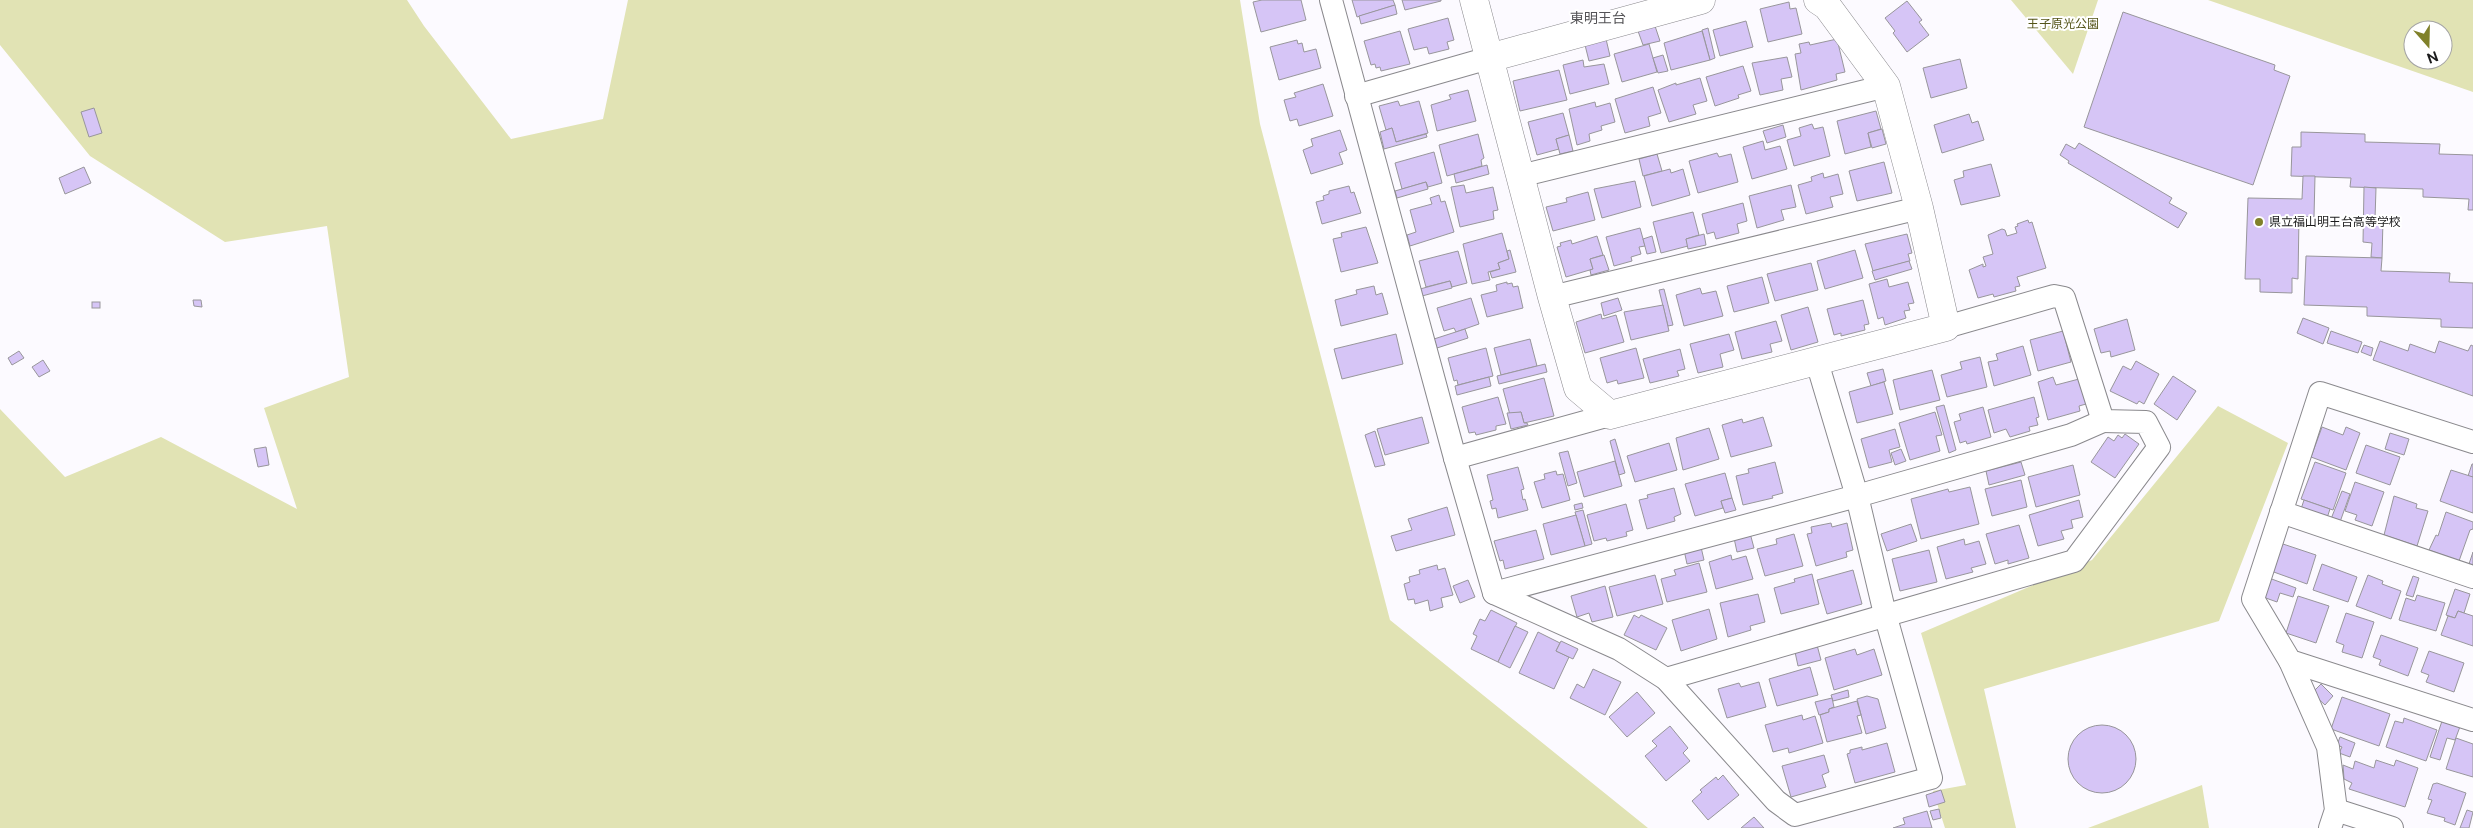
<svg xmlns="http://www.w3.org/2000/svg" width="2473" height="828" viewBox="0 0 2473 828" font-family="'Public Sans','Noto Sans JP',sans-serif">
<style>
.green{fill:#e1e3b4;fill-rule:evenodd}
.building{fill:#d6c5f6;stroke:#98969b}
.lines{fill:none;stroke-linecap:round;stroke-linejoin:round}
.street-casing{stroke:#8a898d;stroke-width:24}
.secondary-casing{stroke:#8a898d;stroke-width:29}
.street{stroke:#fff;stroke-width:22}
.secondary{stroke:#fff;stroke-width:28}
.poi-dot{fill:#80812a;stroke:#fff;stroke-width:2}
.labels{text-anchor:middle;stroke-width:4;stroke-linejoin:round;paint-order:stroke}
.park-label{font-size:12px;fill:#535317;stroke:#fff}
.poi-label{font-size:12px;fill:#1b1b1c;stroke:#fff;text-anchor:start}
.neighbourhood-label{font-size:14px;fill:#545356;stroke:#fff}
</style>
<rect width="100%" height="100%" fill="#fcfaff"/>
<g class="green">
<polygon points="0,0 407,0 424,26 511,139 603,119 628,0 1240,0 1260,124 1390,620 1648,828 0,828 0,409 65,477 161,437 297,509 264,408 349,377 327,226 225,242 90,156 0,45"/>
<polygon points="2011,0 2098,0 2073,74"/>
<path d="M2208 0H2473V92ZM2413 30H2443V60H2413Z"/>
<polygon points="2218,406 2288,443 2219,621 1984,689 2016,828 1945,828 1933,791 1966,785 1921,633 2092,560"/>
<polygon points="2202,785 2209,828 2088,828"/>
</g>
<g class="building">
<polygon points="1262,0 1301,0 1306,20 1261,32 1253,2"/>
<polygon points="1352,0 1393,0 1395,5 1357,17"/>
<polygon points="1402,0 1441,0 1441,1 1405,10"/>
<polygon points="1907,1 1922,20 1919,22 1929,35 1907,52 1893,33 1895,31 1885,18"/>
<polygon points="1789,2 1790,9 1796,8 1802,34 1768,42 1760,9"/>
<polygon points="1395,5 1397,14 1361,24 1359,16"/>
<polygon points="2123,12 2275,65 2274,70 2290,76 2253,185 2084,127"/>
<polygon points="1448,18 1454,40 1447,42 1449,49 1429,54 1427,47 1414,50 1408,29"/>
<polygon points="1746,21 1753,47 1720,56 1713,30"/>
<polygon points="1655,26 1660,41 1643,45 1638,31"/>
<polygon points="1708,28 1715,58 1710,60 1702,30"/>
<polygon points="1400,31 1410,64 1381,71 1380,67 1376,68 1375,64 1371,65 1364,41"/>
<polygon points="1702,31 1710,60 1671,70 1664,43"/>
<polygon points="1606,39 1610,56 1589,61 1585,45"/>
<polygon points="1837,39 1845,72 1836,74 1837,80 1801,90 1795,54 1801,53 1799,44 1809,42 1810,45"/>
<polygon points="1297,40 1298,44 1302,43 1304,52 1316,49 1321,68 1279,80 1270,47"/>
<polygon points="1649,44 1657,72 1622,82 1614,54"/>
<polygon points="1663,55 1668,71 1658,73 1653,58"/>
<polygon points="1787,57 1792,77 1781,79 1783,90 1760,95 1752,63"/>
<polygon points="1960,59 1967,88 1931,98 1923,68"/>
<polygon points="1583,60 1584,67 1604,64 1609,84 1570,94 1563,65"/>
<polygon points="1743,66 1751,91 1738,95 1739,98 1715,106 1706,77"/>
<polygon points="1559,70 1567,100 1520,111 1513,81"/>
<polygon points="1700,78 1707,101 1693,105 1696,114 1669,122 1658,90 1676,83 1676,85"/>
<polygon points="1323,84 1333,116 1299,126 1297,119 1290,121 1284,100 1296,97 1294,93"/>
<polygon points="1653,87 1661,113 1648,117 1650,126 1625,133 1615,99"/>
<polygon points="1468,90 1476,121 1437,131 1431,105 1451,99 1449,95"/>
<polygon points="1398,101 1400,106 1419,101 1428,133 1396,142 1392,128 1386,130 1379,106"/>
<polygon points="1595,102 1596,107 1610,103 1615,122 1601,126 1602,130 1589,134 1590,141 1577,145 1569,109"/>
<polygon points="94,108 102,133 89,137 81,112"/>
<polygon points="1876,111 1881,129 1868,133 1871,147 1845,154 1837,121"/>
<polygon points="1563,113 1569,135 1556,139 1559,149 1537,155 1528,122"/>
<polygon points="1969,114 1972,123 1978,121 1984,140 1942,153 1934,125"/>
<polygon points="1812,124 1814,129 1823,127 1830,156 1794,166 1787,140 1801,136 1799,128"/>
<polygon points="1783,125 1786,137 1767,143 1763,131"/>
<polygon points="1392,128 1396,142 1426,134 1427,137 1384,149 1380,132"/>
<polygon points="1882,129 1886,144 1872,148 1868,133"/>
<polygon points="1340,130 1347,150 1339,153 1343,164 1311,174 1303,150 1313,146 1311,139"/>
<polygon points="2301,132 2365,134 2365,142 2440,144 2439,154 2473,155 2473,210 2468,210 2469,199 2423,197 2423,189 2350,187 2351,178 2291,176 2292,147 2301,147"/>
<polygon points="1478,134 1484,158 1481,160 1482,166 1447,176 1439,145"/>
<polygon points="1569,135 1573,151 1560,154 1556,139"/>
<polygon points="1763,141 1765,150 1780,146 1787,169 1752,179 1743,147"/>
<polygon points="2079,143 2172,198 2169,203 2187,213 2178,228 2068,163 2069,161 2060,155 2066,144 2075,149"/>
<polygon points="1434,152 1442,183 1428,187 1426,182 1402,189 1395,163"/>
<polygon points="1717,153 1719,157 1731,154 1738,182 1698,193 1689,161"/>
<polygon points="1657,154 1662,171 1643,176 1639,159"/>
<polygon points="1884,162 1892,193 1857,201 1849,171"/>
<polygon points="1991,164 2000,196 1961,205 1954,180 1964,177 1963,171"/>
<polygon points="1487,165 1489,174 1456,183 1454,174"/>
<polygon points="84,167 91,183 65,194 59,178"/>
<polygon points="1670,169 1671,173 1683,169 1690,195 1652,206 1644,176"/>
<polygon points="1823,173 1824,178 1838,174 1843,194 1830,197 1833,207 1806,214 1798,185 1812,181 1811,177"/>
<polygon points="2303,176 2315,176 2314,217 2299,216 2298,279 2292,278 2292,293 2260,292 2260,279 2245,279 2248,198 2302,199"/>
<polygon points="1635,181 1641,207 1602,218 1594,189"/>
<polygon points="1426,182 1428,189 1397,198 1395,191"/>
<polygon points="1464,185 1466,193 1493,187 1498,210 1493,211 1494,219 1460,227 1451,187"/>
<polygon points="1791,185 1796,207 1781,210 1784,220 1757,228 1749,196"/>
<polygon points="1349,186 1351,193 1354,192 1361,213 1322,224 1316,202 1324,200 1323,196 1329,194 1329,191"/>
<polygon points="2364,187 2376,188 2375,219 2383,220 2382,258 2371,257 2372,243 2363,242"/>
<polygon points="1588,192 1595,220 1553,231 1546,207 1567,202 1566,198"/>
<polygon points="1439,195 1441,202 1445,201 1454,232 1410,246 1407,235 1416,232 1410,210 1432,204 1430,198"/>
<polygon points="1743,203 1747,221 1737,224 1739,233 1716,239 1714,232 1707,234 1702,214"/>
<polygon points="1693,212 1699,235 1686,239 1688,246 1661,253 1653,222"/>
<polygon points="2028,220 2029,223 2032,222 2046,268 2017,277 2020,286 2015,287 2016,291 1994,297 1993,294 1978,298 1969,270 1983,264 1983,267 1986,266 1983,257 1993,254 1988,235 2002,229 2005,230 2007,236 2017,233 2015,227 2018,226 2017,224"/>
<polygon points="1366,227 1378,263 1341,272 1333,239 1342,237 1341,233"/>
<polygon points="1640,228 1645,246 1639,247 1641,254 1631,257 1632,261 1614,266 1606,237"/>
<polygon points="1502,233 1509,259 1498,263 1500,269 1488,272 1490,280 1472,284 1463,244"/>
<polygon points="1704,234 1706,245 1688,249 1686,239"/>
<polygon points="1907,234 1912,253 1908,254 1910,261 1873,271 1865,244"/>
<polygon points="1597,236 1603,255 1590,259 1593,269 1566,277 1557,247 1561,246 1560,243 1571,240 1572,244"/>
<polygon points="1652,236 1656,252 1647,254 1643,239"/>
<polygon points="1510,250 1516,272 1492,278 1490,272 1500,269 1498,263 1509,259 1507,251"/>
<polygon points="1855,250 1863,278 1825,289 1817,261"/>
<polygon points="1458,251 1467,283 1452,287 1450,281 1426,287 1419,261"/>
<polygon points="1604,255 1609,270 1591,275 1590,270 1593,269 1590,259"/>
<polygon points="2306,256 2382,258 2381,271 2450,273 2449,282 2473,283 2473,328 2441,327 2441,319 2367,316 2367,307 2304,305"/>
<polygon points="1909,261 1912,269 1875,280 1872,271"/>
<polygon points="1811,263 1818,290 1775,301 1767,274"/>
<polygon points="1762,277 1769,303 1734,312 1727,286"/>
<polygon points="1887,279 1889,287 1908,282 1914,303 1908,304 1910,310 1904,311 1906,318 1885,325 1883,317 1878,319 1869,284"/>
<polygon points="1450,281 1452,288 1422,296 1420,289"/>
<polygon points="1507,282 1507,284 1512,283 1513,287 1518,286 1523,308 1487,317 1481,295 1497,291 1496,285"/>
<polygon points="1374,286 1376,295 1382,293 1388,314 1341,326 1335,300 1357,294 1356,290"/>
<polygon points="1700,288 1702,294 1716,291 1723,316 1684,326 1676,295"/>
<polygon points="1664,289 1673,325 1668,326 1659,290"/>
<polygon points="1471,298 1479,324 1456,332 1454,328 1444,331 1437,308"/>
<polygon points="1618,298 1622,310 1604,316 1601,303"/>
<polygon points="193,300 201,300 202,307 194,306"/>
<polygon points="1863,300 1869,324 1864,325 1865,330 1841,336 1841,333 1834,335 1827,309"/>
<rect x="92" y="302" width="8" height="6"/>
<polygon points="1663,305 1669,331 1631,340 1624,312"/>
<polygon points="1808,307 1818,342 1791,350 1781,315"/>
<polygon points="1601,314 1602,319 1616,315 1624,342 1585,353 1576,322"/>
<polygon points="2303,318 2329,328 2323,344 2297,333"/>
<polygon points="2127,319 2135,350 2111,357 2110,351 2101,353 2094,329"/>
<polygon points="1776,321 1782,341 1770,344 1772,352 1742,359 1735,332"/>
<polygon points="1465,329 1468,338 1437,348 1434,339"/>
<polygon points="2063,331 2071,362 2038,371 2030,340"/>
<polygon points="2331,331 2362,342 2358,353 2327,343"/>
<polygon points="1396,334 1403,364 1342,379 1334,349"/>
<polygon points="1729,334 1734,350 1720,354 1723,367 1698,373 1690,344"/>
<polygon points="1530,339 1537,366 1501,375 1494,348"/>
<polygon points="2380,341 2408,351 2410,344 2435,353 2439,341 2468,351 2471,345 2473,346 2473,396 2373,360"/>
<polygon points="2364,345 2373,348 2371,356 2361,352"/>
<polygon points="2023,346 2031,375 1994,386 1988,362 1998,360 1996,354"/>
<polygon points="1486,348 1493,376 1458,385 1457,380 1454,381 1448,358"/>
<polygon points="1636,348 1644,378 1618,384 1617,380 1607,383 1600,358"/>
<polygon points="1680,349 1685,369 1677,371 1679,376 1650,383 1643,359"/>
<polygon points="19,351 24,358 12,365 8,358"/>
<polygon points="1980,357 1987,387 1947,397 1941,375 1962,369 1960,362"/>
<polygon points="43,360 50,371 39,377 32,367"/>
<polygon points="2136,361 2159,374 2144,404 2139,401 2137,404 2110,391 2123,366 2131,370"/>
<polygon points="1545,364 1547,372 1499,384 1497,376"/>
<polygon points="1883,369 1886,381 1871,386 1867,373"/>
<polygon points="1932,370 1940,400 1900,410 1893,380"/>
<polygon points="2173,376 2196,391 2177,420 2154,404"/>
<polygon points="1489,377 1491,386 1457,395 1455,386"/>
<polygon points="2053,377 2056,385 2079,379 2086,404 2079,406 2080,411 2048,420 2038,382"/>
<polygon points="1544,378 1554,416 1524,423 1521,412 1510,415 1503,389"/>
<polygon points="1884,382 1893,414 1857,423 1849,392"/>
<polygon points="1498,397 1506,424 1496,426 1496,430 1476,435 1475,432 1469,433 1462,407"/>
<polygon points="2034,397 2039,417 2036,418 2038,425 2029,427 2030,431 2010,437 2006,429 1994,433 1988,410"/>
<polygon points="1944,405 1956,450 1949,453 1936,407"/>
<polygon points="1983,407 1991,437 1967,444 1966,441 1960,443 1954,422 1961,420 1959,414"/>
<polygon points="1521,412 1524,423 1527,423 1528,425 1511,429 1507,413"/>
<polygon points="1935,412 1942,435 1936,436 1940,451 1910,460 1899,423"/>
<polygon points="1422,417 1429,443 1385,455 1377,429"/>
<polygon points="1763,417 1772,446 1731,457 1722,425 1742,419 1743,423"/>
<polygon points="2322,427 2343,435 2346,427 2360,433 2346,470 2311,457"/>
<polygon points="1709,428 1719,459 1683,470 1676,438"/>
<polygon points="1895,429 1900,447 1889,450 1892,462 1869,468 1861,439"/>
<polygon points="1375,431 1385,465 1375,467 1365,435"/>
<polygon points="2390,433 2409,439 2404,455 2385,449"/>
<polygon points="2125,434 2139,444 2115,478 2091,462 2108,437 2114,441 2118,435 2122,438"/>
<polygon points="1615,439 1625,473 1619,475 1610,441"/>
<polygon points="1669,443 1677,470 1635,482 1627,456"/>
<polygon points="2366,445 2400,457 2390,485 2356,473"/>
<polygon points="266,447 269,465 258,467 254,449"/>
<polygon points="1901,449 1906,461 1895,465 1891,453"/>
<polygon points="1568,451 1577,483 1568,486 1559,453"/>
<polygon points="1615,461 1622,486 1584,497 1577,472"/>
<polygon points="1775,462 1783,493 1772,496 1773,498 1743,505 1736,476 1749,473 1748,469"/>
<polygon points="2021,462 2025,475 1989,485 1986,471"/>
<polygon points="2315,462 2346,473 2333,510 2301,499"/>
<polygon points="2472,464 2473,464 2473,477 2468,476"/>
<polygon points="2073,465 2080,495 2036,507 2028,477"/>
<polygon points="1518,467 1524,489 1521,490 1523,500 1525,499 1528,510 1498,518 1496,508 1492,509 1490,501 1493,500 1487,475"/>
<polygon points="2451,470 2473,477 2473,513 2440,501"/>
<polygon points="1556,471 1557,475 1563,474 1570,500 1542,508 1534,482 1545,479 1544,474"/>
<polygon points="1725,473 1732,498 1721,501 1723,508 1695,516 1685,484"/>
<polygon points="2021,480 2027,507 1992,516 1985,489"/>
<polygon points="2355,482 2384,492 2372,526 2355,520 2357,515 2345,511"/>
<polygon points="1970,487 1979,524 1921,539 1911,499 1948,489 1949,492"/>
<polygon points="1674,488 1681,514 1674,517 1675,521 1647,529 1639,500 1648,498 1647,495"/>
<polygon points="2342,491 2350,494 2340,522 2331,519"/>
<polygon points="2394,496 2417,504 2416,508 2428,511 2417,546 2384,535"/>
<polygon points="1732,498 1736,510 1725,513 1721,501"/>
<polygon points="2079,500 2083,517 2071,520 2073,528 2061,531 2064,539 2038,546 2029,515"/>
<polygon points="2304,500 2330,509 2327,518 2301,509"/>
<polygon points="1582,503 1583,508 1575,510 1574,505"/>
<polygon points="1626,504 1633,530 1626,532 1627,536 1607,541 1606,538 1594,541 1587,515"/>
<polygon points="1447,507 1455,535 1396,551 1391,536 1412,530 1408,519"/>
<polygon points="1583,510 1592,544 1585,546 1575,512"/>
<polygon points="2446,512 2473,522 2473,529 2470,530 2459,561 2429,550 2436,535 2438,536"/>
<polygon points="1576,515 1585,546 1551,555 1543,524"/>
<polygon points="1831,523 1832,527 1847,523 1853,550 1846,552 1847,557 1816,566 1807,534 1812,533 1811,527"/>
<polygon points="1911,524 1917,541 1887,551 1881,534"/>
<polygon points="2019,525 2029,558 2008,564 2008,560 1995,564 1986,534"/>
<polygon points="1536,530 1544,559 1505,569 1503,560 1500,561 1494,541"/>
<polygon points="1750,533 1754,548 1737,552 1734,538"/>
<polygon points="1794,534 1803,566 1765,576 1757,549 1777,544 1776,539"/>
<polygon points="1964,539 1965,545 1979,541 1986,564 1971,568 1973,572 1946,579 1937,547"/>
<polygon points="2280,543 2316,555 2307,584 2271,571"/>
<polygon points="1701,547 1704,560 1687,564 1684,550"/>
<polygon points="1929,550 1937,582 1900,591 1892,559"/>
<polygon points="2473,552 2473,565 2469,564"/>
<polygon points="1731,555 1732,560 1746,556 1753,579 1716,589 1709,562"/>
<polygon points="1699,563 1707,592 1667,602 1661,579 1676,575 1674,570"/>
<polygon points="2322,564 2357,577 2348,602 2313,590"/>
<polygon points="1437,565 1438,570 1445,568 1453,595 1441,598 1443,607 1430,611 1428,600 1415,604 1414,599 1408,600 1404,584 1410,582 1409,577 1420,574 1419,570"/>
<polygon points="1853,570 1862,604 1827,614 1817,580"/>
<polygon points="1812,574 1819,604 1781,614 1774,588 1795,582 1794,579"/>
<polygon points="1655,575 1663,604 1617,616 1609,587"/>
<polygon points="2368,575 2383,581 2382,584 2401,591 2391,619 2356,606"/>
<polygon points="2413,576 2419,578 2413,597 2406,595"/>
<polygon points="2269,578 2296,588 2293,597 2280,593 2277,602 2263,597"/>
<polygon points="1468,580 1475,597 1460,603 1453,586"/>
<polygon points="1605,586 1613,617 1592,622 1589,613 1577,617 1571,596"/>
<polygon points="2455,589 2470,594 2464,613 2458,611 2455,618 2446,615"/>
<polygon points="1758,594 1765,622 1750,626 1751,630 1728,637 1720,603"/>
<polygon points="2417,595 2445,603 2436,631 2399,620 2406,598 2415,601"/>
<polygon points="2298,596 2329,606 2316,643 2286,633"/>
<polygon points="1709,609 1717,639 1681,651 1672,620"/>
<polygon points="1491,610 1517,623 1498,662 1471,649 1477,636 1473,634 1480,619 1485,621"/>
<polygon points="2458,611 2473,616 2473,646 2441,635 2448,616 2455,618"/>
<polygon points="2346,613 2374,622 2362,658 2342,652 2344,645 2336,642"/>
<polygon points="1634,615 1639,618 1641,615 1667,628 1656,650 1624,635"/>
<polygon points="1515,626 1528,632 1510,668 1498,662"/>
<polygon points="1538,632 1560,643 1556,651 1569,657 1554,689 1519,673"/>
<polygon points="2381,635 2418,648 2408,676 2379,665 2381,660 2373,657"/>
<polygon points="1561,641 1578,649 1573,659 1556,651"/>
<polygon points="1817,645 1821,660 1798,666 1795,652"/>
<polygon points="1855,649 1857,655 1874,649 1882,675 1834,690 1825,658"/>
<polygon points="2429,651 2464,663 2454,692 2426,682 2429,675 2421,672"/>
<polygon points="1810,667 1818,695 1777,706 1769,679"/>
<polygon points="1593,669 1621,682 1605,715 1570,698 1577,684 1584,688"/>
<polygon points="1759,682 1766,707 1727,718 1718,689 1739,683 1741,687"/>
<polygon points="2321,684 2333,696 2325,705 2312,693"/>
<polygon points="1848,690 1849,697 1833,701 1831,695"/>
<polygon points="1637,692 1655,713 1627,737 1609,717"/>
<polygon points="1867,696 1878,699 1886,728 1866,734 1857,699"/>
<polygon points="2342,697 2390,714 2379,746 2331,729"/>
<polygon points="1832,698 1834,707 1829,709 1829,712 1819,715 1815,702"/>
<polygon points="1857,701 1861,715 1857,716 1862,733 1827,742 1820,715 1829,712 1829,709"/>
<polygon points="1802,715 1803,720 1815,716 1823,743 1789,753 1788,748 1773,752 1765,725"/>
<polygon points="2404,718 2437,730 2426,761 2386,747 2395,721 2403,723"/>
<polygon points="2443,718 2461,724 2455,740 2447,738 2440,760 2430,757"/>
<circle cx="2102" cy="759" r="34"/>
<polygon points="1670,726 1688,748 1683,753 1690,761 1666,781 1645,756 1657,746 1652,741"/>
<polygon points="2340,737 2355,743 2350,757 2339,753 2342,747 2337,745"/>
<polygon points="2456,738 2473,744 2473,777 2446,769"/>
<polygon points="1887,743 1895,772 1855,783 1847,754 1850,753 1850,750 1862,747 1862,750"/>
<polygon points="1824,755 1829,772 1822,775 1826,787 1791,797 1782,766"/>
<polygon points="2376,760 2394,766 2396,760 2418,768 2405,807 2349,789 2352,783 2344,779 2343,765 2353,769 2355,761 2374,768"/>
<polygon points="1723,775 1739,795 1708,820 1692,801 1702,792 1700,790 1716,777 1718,780"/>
<polygon points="2437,783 2466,793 2455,825 2444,821 2445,818 2427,813 2432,800 2428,799 2433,784"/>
<polygon points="1941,790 1945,802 1929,807 1926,795"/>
<polygon points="1939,809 1941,818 1933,820 1930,811"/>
<polygon points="2467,810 2473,812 2469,828 2460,828"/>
<polygon points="1927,811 1932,828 1893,828 1905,824 1903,818"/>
<polygon points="1754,817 1764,828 1741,828"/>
</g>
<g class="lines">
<g class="street-casing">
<g id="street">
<polyline points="1331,0 1455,458 1494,593 1619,649 1666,679 1776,801 1795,815 1931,778 1885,614 1857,496 1817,362"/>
<polyline points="1356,96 1489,58"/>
<polyline points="1520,176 1886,86"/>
<polyline points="1552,297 1919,208"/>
<polyline points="2473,442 2320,393 2253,599 2290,661 2473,720"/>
<polyline points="1455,458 1610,415"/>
<polyline points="2281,512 2473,577"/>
<polyline points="1494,593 1857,496 2071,435 2103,421"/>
<polyline points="2290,661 2328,747 2336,810 2330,828"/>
<polyline points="1666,679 2074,561 2159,447 2146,422 2103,421 2064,298 2054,296 1946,327"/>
<polyline points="2336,810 2392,828"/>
</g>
</g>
<g class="secondary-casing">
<g id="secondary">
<polyline points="1474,0 1552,297 1578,388 1610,415 1946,327 1919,208 1886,86 1827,6 1818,0"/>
<polyline points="1489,58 1701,0"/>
</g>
</g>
<use href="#street" class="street"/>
<use href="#secondary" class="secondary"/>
</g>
<circle class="poi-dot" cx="2259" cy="222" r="5"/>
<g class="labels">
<g class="park-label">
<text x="2063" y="28">王子原光公園</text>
</g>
<g class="poi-label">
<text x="2269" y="226">県立福山明王台高等学校</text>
</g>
<g class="neighbourhood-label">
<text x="1598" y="23">東明王台</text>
</g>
</g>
<g transform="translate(2428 45) rotate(160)"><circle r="24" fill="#ffffff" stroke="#a4a4a4"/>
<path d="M0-4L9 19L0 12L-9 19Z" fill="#80812a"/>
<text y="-8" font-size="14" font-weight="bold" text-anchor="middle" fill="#1b1b1c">N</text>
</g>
</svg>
